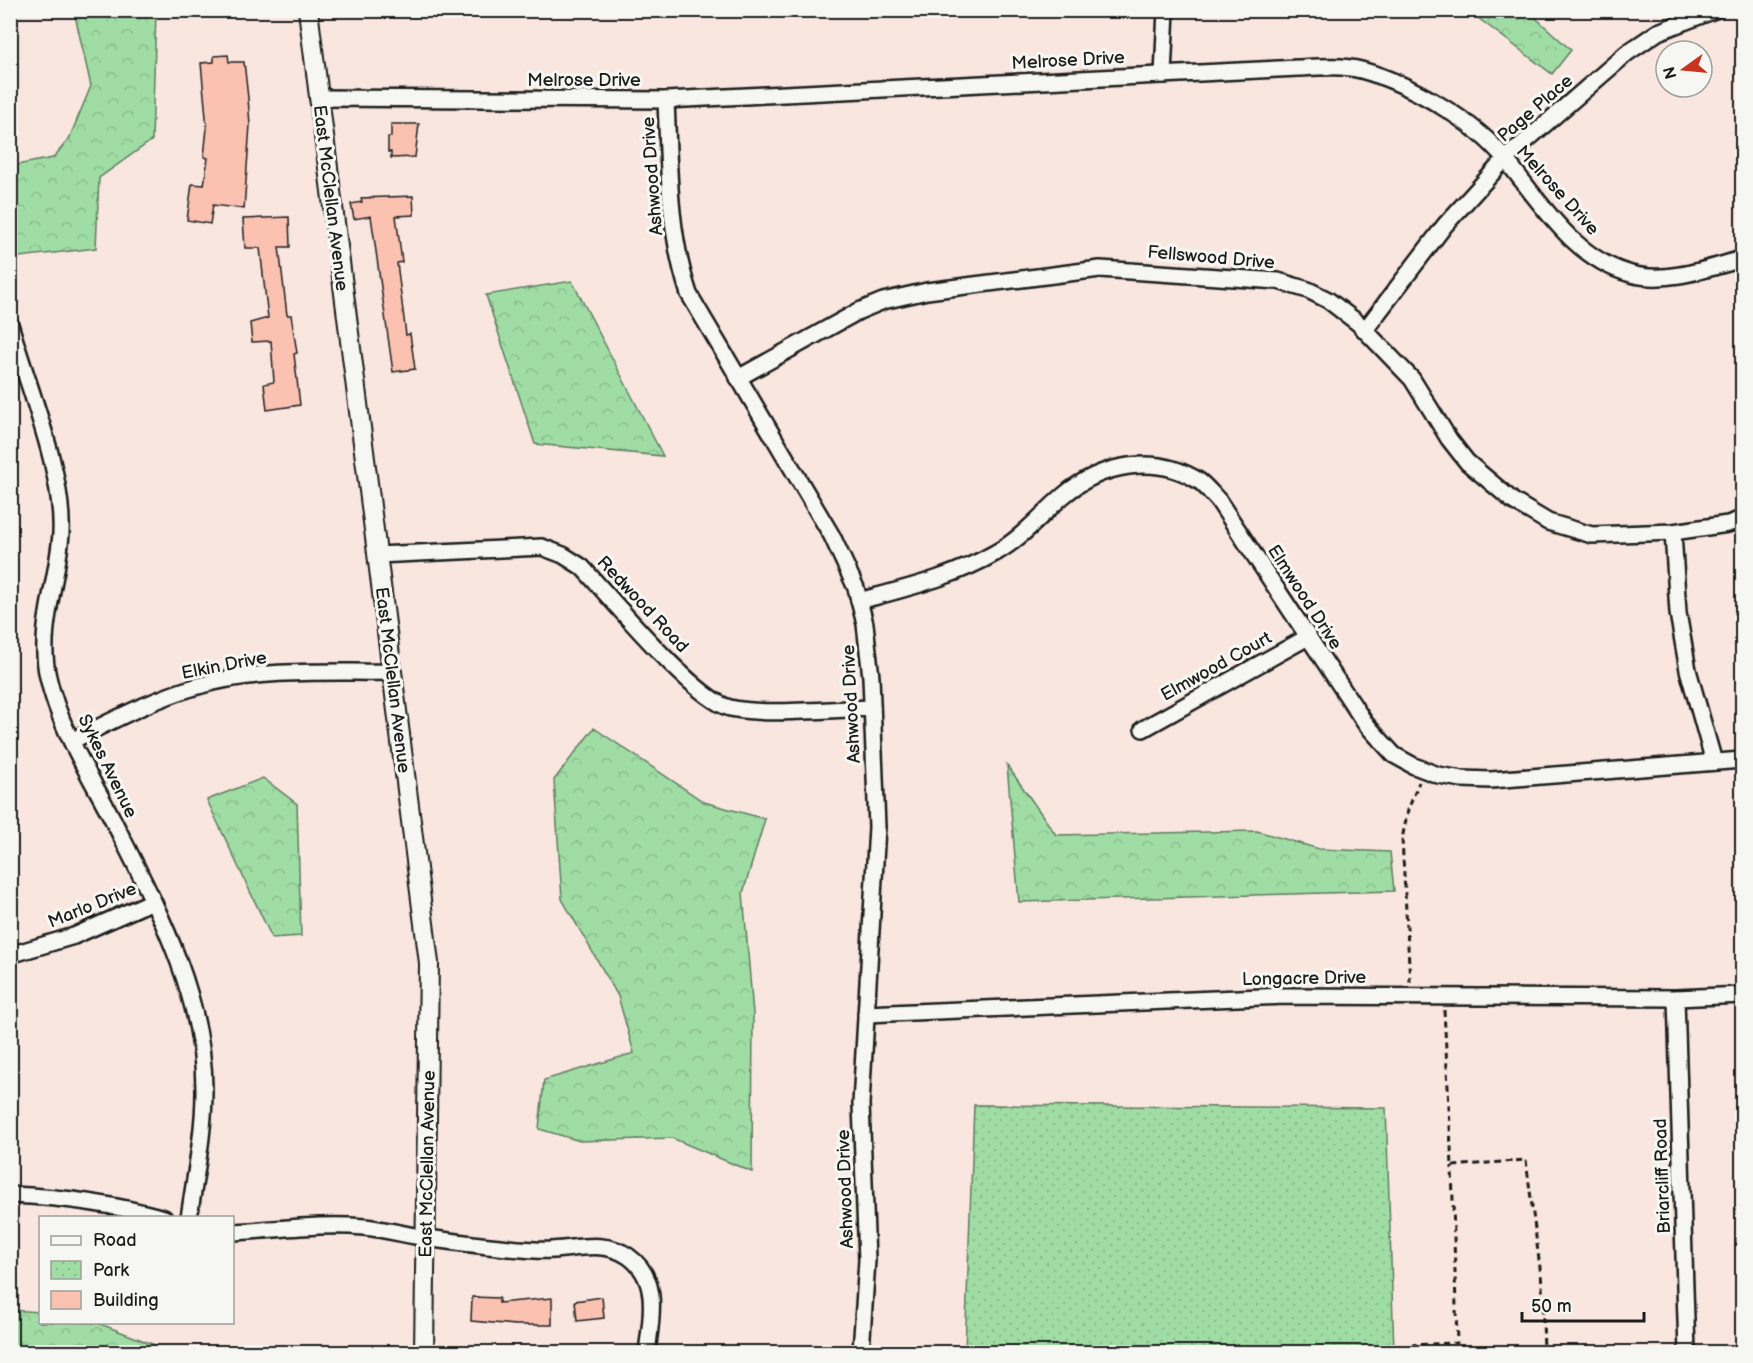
<svg xmlns="http://www.w3.org/2000/svg" width="1753" height="1363" viewBox="0 0 1753 1363" font-family="'Balsamiq Sans',sans-serif">
<style>
.forest{fill:url(#forest-crowns);stroke:#5e7c60;stroke-width:1.5}
.park{fill:url(#park-dots);stroke:#5e7c60;stroke-width:1.5}
.building{fill:#fbc2b2;stroke:#1c1c1c;stroke-width:1.5}
.lines{fill:none;stroke-linecap:round;stroke-linejoin:round}
.minor-casing{stroke:#1c1c1c;stroke-width:20}
.tertiary-casing{stroke:#1c1c1c;stroke-width:22}
.path{stroke:#1c1c1c;stroke-width:3;stroke-dasharray:6 4.5;stroke-linecap:butt}
.minor{stroke:#f6f6f2;stroke-width:15}
.tertiary{stroke:#f6f6f2;stroke-width:18}
.labels{text-anchor:middle;stroke-width:6;stroke-linejoin:round;paint-order:stroke}
.street-label{font-size:18px;fill:#1c1c1c;stroke:#f6f6f2}
</style>
<defs>
<pattern id="forest-crowns" width="20" height="18" patternUnits="userSpaceOnUse" patternTransform="scale(1.5)"><rect width="20" height="18" fill="#a0dda4"/><path d="M2 6a3 3 0 1 1 6 0M12 15a3 3 0 1 1 6 0" fill="none" stroke="#89bd8d"/></pattern>
<pattern id="park-dots" width="8" height="8" patternUnits="userSpaceOnUse" patternTransform="scale(1.5)"><rect width="8" height="8" fill="#a0dda4"/><path d="M2 2h.1M6 6h.1" fill="none" stroke="#89bd8d" stroke-width="1.8" stroke-linecap="round"/></pattern>
</defs>
<rect width="100%" height="100%" fill="#f8e6df"/>
<filter id="ink" filterUnits="userSpaceOnUse"><feTurbulence type="fractalNoise" baseFrequency=".0167" numOctaves="2"/><feDisplacementMap in="SourceGraphic" scale="12" xChannelSelector="R" yChannelSelector="G"/><feConvolveMatrix kernelMatrix="1 2 1 2 8 2 1 2 1" color-interpolation-filters="sRGB"/></filter>
<g filter="url(#ink)">
<g class="forest">
<polygon points="74,11 156,11 152,140 99,178 96,248 11,258 11,166 53,158 69,139 91,86"/>
<polygon points="1469,11 1528,11 1571,50 1552,74"/>
<polygon points="572,281 663,456 535,444 486,295"/>
<polygon points="594,728 704,802 765,819 743,893 753,1014 752,1172 672,1138 580,1141 539,1129 544,1080 634,1053 618,996 562,899 554,780"/>
<polygon points="1007,765 1056,835 1257,831 1319,849 1390,852 1394,891 1019,902"/>
<polygon points="263,778 297,804 301,936 272,938 207,800"/>
<polygon points="10,1310 40,1312 40,1322 98,1323 173,1352 11,1352"/>
</g>
<polygon class="park" points="974,1105 1386,1108 1394,1352 965,1352"/>
<g class="building">
<polygon points="228,55 229,62 244,62 248,98 250,125 244,209 213,205 210,224 187,220 192,184 204,185 208,158 204,157 207,128 201,63 214,62 214,56"/>
<polygon points="391,124 419,124 415,157 391,158 391,152 388,152 388,137 391,137"/>
<polygon points="413,196 414,215 396,216 402,262 397,263 406,335 410,334 415,369 393,372 371,216 354,219 351,204 362,202 361,198"/>
<polygon points="289,217 290,247 279,247 287,315 291,315 297,353 294,354 300,405 267,410 264,384 274,382 271,341 252,342 250,323 268,318 260,248 245,248 243,219"/>
<polygon points="472,1297 499,1298 499,1303 552,1298 552,1325 516,1325 471,1321"/>
<polygon points="602,1297 604,1318 577,1321 575,1301"/>
</g>
<g class="lines">
<g class="minor-casing">
<g id="minor">
<polyline points="1163,75 1166,10"/>
<path d="M318 98 666 100 1298 68C1318 67 1341 65 1361 70 1409 83 1475 121 1506 160 1541 203 1574 259 1631 274 1666 284 1709 268 1742 259"/>
<path d="M666 100C669 167 668 231 689 294L832 536 856 588 865 624 871 677 877 827 861 1104 867 1260 861 1352"/>
<path d="M10 324C27 385 64 471 61 533 58 582 37 629 48 677 59 727 89 774 112 818 155 904 205 994 204 1092 204 1133 195 1176 189 1218"/>
<polyline points="1365,330 1445,225 1505,159 1627,53 1658,32 1715,10"/>
<polyline points="738,378 859,311 883,301 927,291 1100,269 1278,281 1308,290 1328,300 1358,323 1412,379 1449,439 1467,462 1513,501 1548,522 1592,535 1673,532 1728,524 1742,519"/>
<polyline points="1673,532 1678,613 1688,670 1714,762"/>
<path d="M377 555 542 547 563 555 582 567C611 598 694 699 730 708 766 716 833 709 872 708"/>
<path d="M859 601C907 588 954 577 997 552 1023 537 1041 515 1063 496 1100 464 1156 453 1199 481 1206 486 1212 494 1218 500L1365 723 1394 755 1414 766 1438 775 1462 779 1491 780 1742 760"/>
<polyline points="1143,729 1308,637"/>
<path d="M73 740C112 721 153 699 195 687 257 668 327 673 392 672"/>
<polyline points="10,955 74,936 153,901"/>
<polyline points="1676,998 1687,1352"/>
<polyline points="866,1014 1285,996 1676,998 1742,995"/>
<path d="M10 1195C63 1197 113 1204 164 1218"/>
<path d="M232 1232C277 1230 320 1223 364 1227 385 1229 406 1235 427 1238 462 1243 499 1248 535 1250 566 1253 600 1237 628 1256 661 1279 651 1319 647 1352"/>
</g>
</g>
<g class="tertiary-casing">
<polyline id="tertiary" points="308,10 429,963 424,1352"/>
</g>
<g class="path">
<polyline points="1410,982 1402,839 1408,810 1419,782"/>
<polyline points="1444,1010 1452,1166 1526,1160 1542,1283 1544,1352"/>
<polyline points="1407,1352 1407,1345 1457,1343 1452,1166"/>
</g>
<use href="#minor" class="minor"/>
<use href="#tertiary" class="tertiary"/>
</g>
</g>
<g class="labels">
<g class="street-label">
<text transform="translate(1068 60) rotate(-3)" y="6">Melrose Drive</text>
<text x="584" y="86">Melrose Drive</text>
<text transform="translate(1535 108) rotate(-41)" y="6">Page Place</text>
<text transform="translate(652 176) rotate(-94)" y="6">Ashwood Drive</text>
<text transform="translate(1558 190) rotate(48)" y="6">Melrose Drive</text>
<text transform="translate(331 198) rotate(83)" y="6">East McClellan Avenue</text>
<text transform="translate(1211 257) rotate(5)" y="6">Fellswood Drive</text>
<text transform="translate(1305 597) rotate(57)" y="6">Elmwood Drive</text>
<text transform="translate(643 604) rotate(47)" y="6">Redwood Road</text>
<text transform="translate(224 665) rotate(-11)" y="6">Elkin Drive</text>
<text transform="translate(1216 666) rotate(-29)" y="6">Elmwood Court</text>
<text transform="translate(393 680) rotate(83)" y="6">East McClellan Avenue</text>
<text transform="translate(851 704) rotate(-93)" y="6">Ashwood Drive</text>
<text transform="translate(108 766) rotate(64)" y="6">Sykes Avenue</text>
<text transform="translate(92 905) rotate(-22)" y="6">Marlo Drive</text>
<text transform="translate(1304 978) rotate(-1)" y="6">Longacre Drive</text>
<text transform="translate(427 1164) rotate(-89)" y="6">East McClellan Avenue</text>
<text transform="translate(1662 1176) rotate(-92)" y="6">Briarcliff Road</text>
<text transform="translate(845 1189) rotate(-92)" y="6">Ashwood Drive</text>
</g>
</g>
<rect width="1753" height="1363" fill="none" stroke="#f6f6f2" stroke-width="36"/>
<rect x="18" y="18" width="1717" height="1327" fill="none" stroke="#1c1c1c" stroke-width="2" filter="url(#ink)"/>
<rect x="39" y="1216" width="195" height="108" fill="#f6f6f2" stroke="#9f9f9c" stroke-width="1.5"/>
<rect x="51" y="1236" width="30" height="9" fill="#f6f6f2" stroke="#9f9f9c" stroke-width="1.5"/>
<text x="93" y="1246" font-size="18" fill="#1c1c1c">Road</text>
<rect x="51" y="1261" width="30" height="18" fill="url(#park-dots)" stroke="#9f9f9c" stroke-width="1.5"/>
<text x="93" y="1276" font-size="18" fill="#1c1c1c">Park</text>
<rect x="51" y="1291" width="30" height="18" fill="#fbc2b2" stroke="#9f9f9c" stroke-width="1.5"/>
<text x="93" y="1306" font-size="18" fill="#1c1c1c">Building</text>
<g transform="translate(1684 69) rotate(255)"><circle r="28" fill="#f6f6f2" stroke="#9f9f9c" stroke-width="1.5"/>
<path d="M0-4.5L10 22L0 15L-10 22Z" fill="#c8321e"/>
<text y="-9" font-size="16" font-weight="bold" text-anchor="middle" fill="#1c1c1c">N</text>
</g>
<path d="M1522 1312v9h122v-9" fill="none" stroke="#1c1c1c" stroke-width="3"/>
<text x="1531" y="1312" font-size="18" fill="#1c1c1c" stroke="#f6f6f2" stroke-width="4.5" paint-order="stroke">50 m</text>
</svg>
